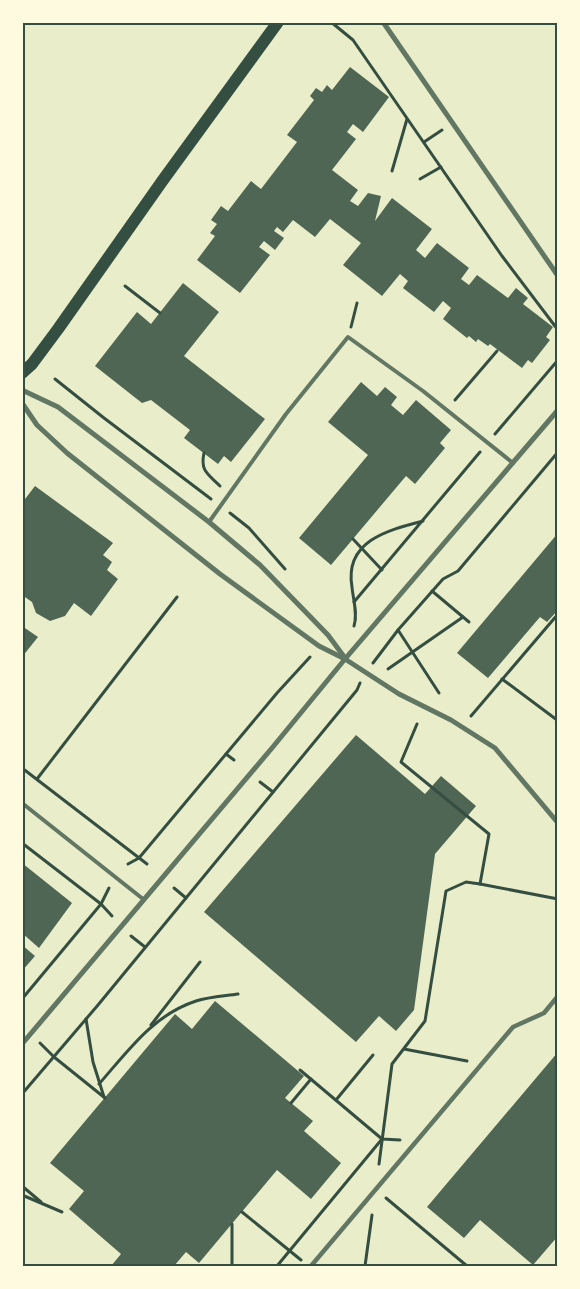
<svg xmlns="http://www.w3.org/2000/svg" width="580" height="1289" viewBox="0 0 580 1289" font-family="'PT Serif',serif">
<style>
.building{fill:#4f6655}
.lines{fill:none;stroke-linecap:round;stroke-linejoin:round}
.path{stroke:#344e41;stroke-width:3}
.service{stroke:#617663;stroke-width:4}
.pedestrian{stroke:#617663;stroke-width:4.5}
.minor{stroke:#617663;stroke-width:5}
.primary{stroke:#344e41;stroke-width:12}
.neatline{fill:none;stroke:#344e41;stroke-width:2}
</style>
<rect width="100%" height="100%" fill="#e9edc9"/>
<g class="building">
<polygon points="350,67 389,97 363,132 353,124 347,132 356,139 332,170 358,190 350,201 358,206 368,193 381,196 375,221 392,198 432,229 416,250 425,258 437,243 469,268 461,279 469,285 477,275 508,298 516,288 528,298 523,304 553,327 546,337 550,340 532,363 528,360 522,368 490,344 488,346 478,339 476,342 469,336 467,338 443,319 451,308 443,301 434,312 403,288 408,281 400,274 382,296 343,265 361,243 330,219 315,237 293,220 283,232 277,227 274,231 284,238 275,250 264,241 259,247 270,255 240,293 197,260 215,236 210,233 217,224 211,220 221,206 228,211 251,181 261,189 297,142 287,135 314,100 310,96 316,88 322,92 327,85 332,90"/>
<polygon points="183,283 219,312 184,356 265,419 231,462 224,456 218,464 184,438 190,430 151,400 142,403 95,366 137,312 151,324"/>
<polygon points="361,382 377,396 385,387 397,397 391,405 403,415 416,400 451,430 440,443 445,448 415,484 406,476 331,565 299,538 368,455 328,422"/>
<polygon points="35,486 113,543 103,555 112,562 107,570 118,579 91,616 74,603 65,616 50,621 36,613 32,602 22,595 22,503"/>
<polygon points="558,533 558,610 547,622 540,617 488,678 457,653"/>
<polygon points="22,626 38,637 22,657"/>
<polygon points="356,735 425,794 441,776 476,806 435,854 414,1010 396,1031 379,1016 356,1042 204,912"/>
<polygon points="22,863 72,903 39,948 22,933"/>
<polygon points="22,945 35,956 22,971"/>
<polygon points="215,1001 304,1076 285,1098 313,1121 304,1131 341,1163 311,1199 277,1170 199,1263 186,1252 174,1266 111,1266 121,1254 69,1209 84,1191 50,1163 175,1014 192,1029"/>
<polygon points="558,1052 558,1236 533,1265 480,1220 464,1238 427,1207"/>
</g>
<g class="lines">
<g class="path">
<polyline points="331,22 353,40 502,256 558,330"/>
<polyline points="424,142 442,130"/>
<polyline points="392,171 407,119"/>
<polyline points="420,179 441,167"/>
<polyline points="125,286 160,313"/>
<polyline points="351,327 357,303"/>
<polyline points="55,379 104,418 211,499"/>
<polyline points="455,400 497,351"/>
<polyline points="495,434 558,360"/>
<path d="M204 453C200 471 208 474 220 486"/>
<polyline points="230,513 249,528 285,569"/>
<polyline points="353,539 382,570"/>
<polyline points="432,591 469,622"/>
<polyline points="354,602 480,452"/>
<path d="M354 626C358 614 353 599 352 587 344 541 388 530 423 521"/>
<polyline points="398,630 439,693"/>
<polyline points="373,663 398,630 443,579 458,571 558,452"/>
<polyline points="388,669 463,617"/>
<polyline points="502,679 557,720"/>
<polyline points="471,716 558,614"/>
<polyline points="226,754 234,760"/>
<polyline points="22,768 147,864"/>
<polyline points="37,779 177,597"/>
<polyline points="260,782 273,792"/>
<polyline points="22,843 101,904 112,916"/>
<polyline points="128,864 139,858 277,693 310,657"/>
<polyline points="480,884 558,899"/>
<polyline points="174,888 186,898"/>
<polyline points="131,936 145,947"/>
<polyline points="22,999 101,904 109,888"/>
<polyline points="86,1019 93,1062 104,1097"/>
<polyline points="151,1025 200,962"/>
<polyline points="40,1043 54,1057 105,1098"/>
<polyline points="404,1049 467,1061"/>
<polyline points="300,1070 382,1139 400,1140"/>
<path d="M99 1084C128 1051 153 1015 196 1001 209 997 225 996 238 994"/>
<polyline points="22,1094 98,1005 357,690 360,683"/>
<polyline points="336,1100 373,1055"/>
<polyline points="291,1103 311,1079"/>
<polyline points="379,1164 392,1064 425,1021 446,891 466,882 480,884 489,834 401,762 417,724"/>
<polyline points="22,1186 41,1202"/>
<polyline points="22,1195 62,1212"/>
<polyline points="386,1198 467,1266"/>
<polyline points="242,1212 301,1260"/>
<polyline points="232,1266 232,1224"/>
<polyline points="277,1266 382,1139"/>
<polyline points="365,1266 372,1215"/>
</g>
<g class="service">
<polyline points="209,522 286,414 348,337 423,391 513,463"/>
<polyline points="22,803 143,899"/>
</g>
<polyline class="pedestrian" points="311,1266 513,1027 544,1013 558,996"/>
<g class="minor">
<polyline points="383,22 558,276"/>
<polyline points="22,390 58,407 209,522 260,565 328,635 345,658"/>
<polyline points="22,403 37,425 67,453 220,574 319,646 345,659 399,694 451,720 495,748 558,823"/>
<polyline points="22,1044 272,748 345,659 558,410"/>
</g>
<polyline class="primary" points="22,373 32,364 58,329 163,180 278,22"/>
</g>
<rect width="580" height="1289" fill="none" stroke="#fefae0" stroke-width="48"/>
<rect x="24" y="24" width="532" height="1241" class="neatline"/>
</svg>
